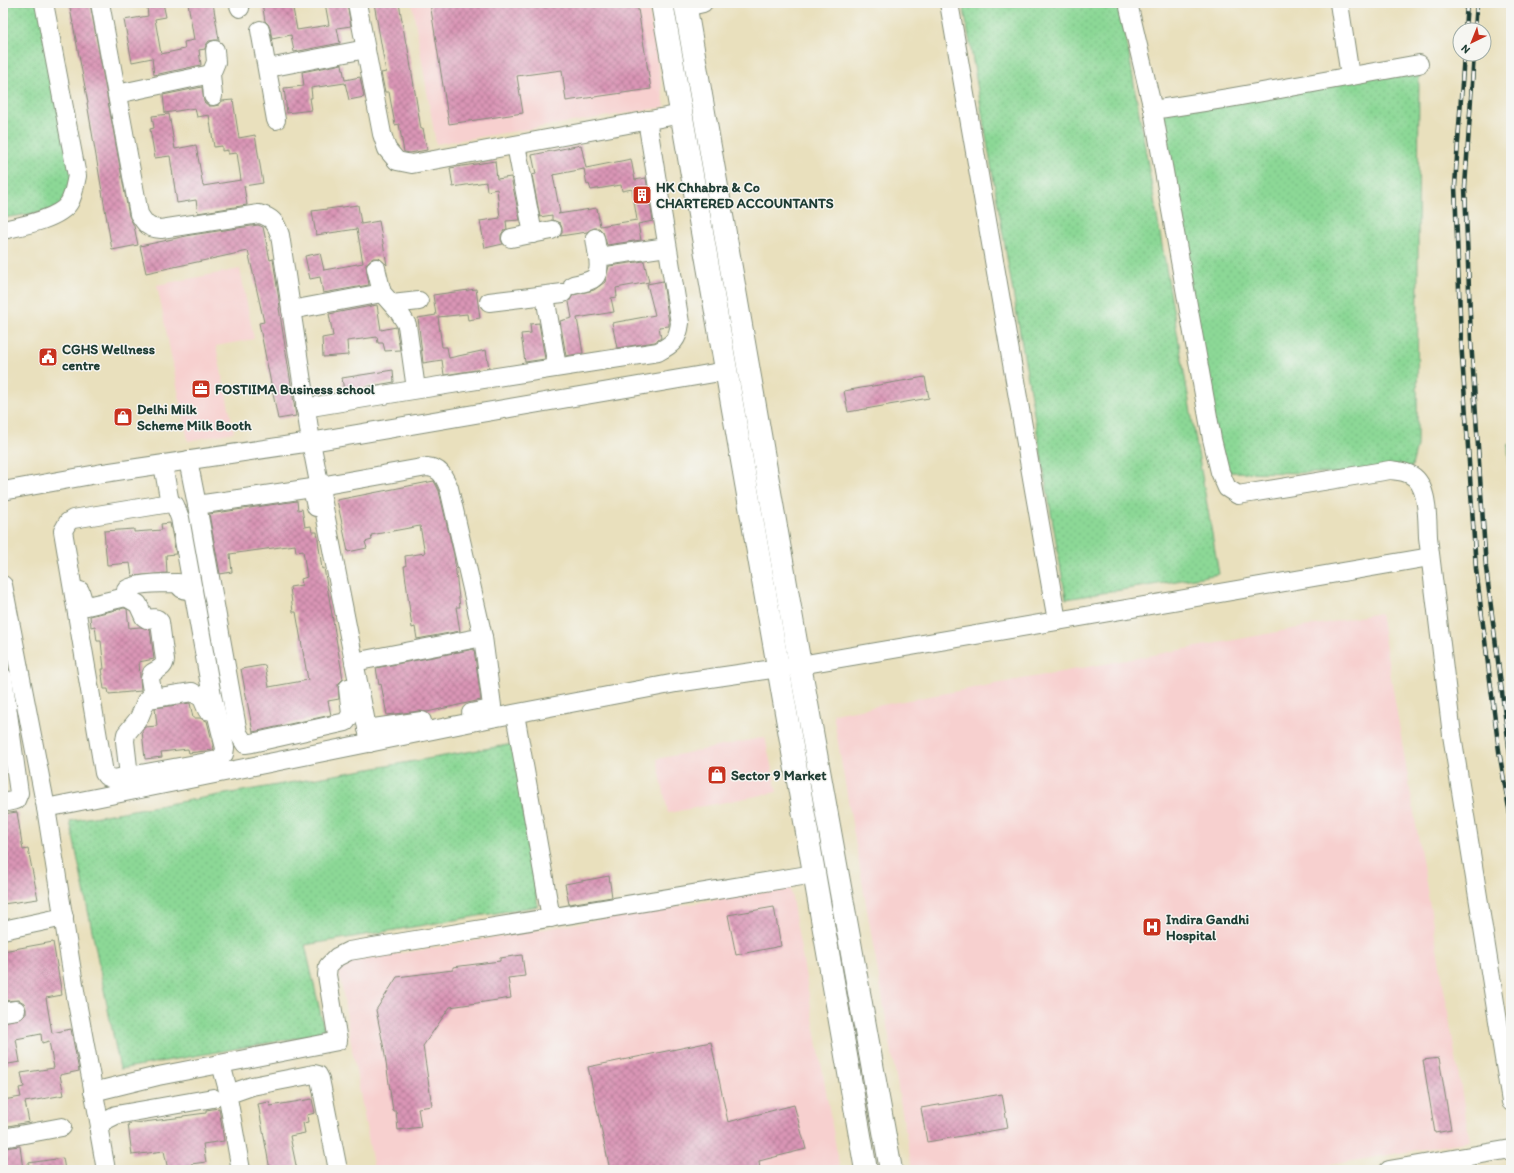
<svg xmlns="http://www.w3.org/2000/svg" width="1514" height="1173" viewBox="0 0 1514 1173" font-family="Itim,sans-serif">
<style>
.built{fill:#f7d0cf}
.grass{fill:url(#grass-dots);stroke:#568a65}
.building{fill:url(#building-cross-hatch);fill-rule:evenodd}
.lines{fill:none;stroke-linecap:round;stroke-linejoin:round}
.minor-casing{stroke:#848e78;stroke-width:20}
.tertiary-casing{stroke:#848e78;stroke-width:24}
.minor{stroke:#fff;stroke-width:18}
.tertiary{stroke:#fff;stroke-width:22}
.rail-casing{stroke:#1f3d34;stroke-width:4.5}
.rail{stroke:#f6f6f2;stroke-width:3;stroke-dasharray:9;stroke-linecap:butt}
.labels{text-anchor:middle;stroke-width:3;stroke-linejoin:round;paint-order:stroke}
.poi-label{font-size:14px;font-weight:bold;fill:#1f3d34;stroke:#f6f6f2;text-anchor:start}
</style>
<defs>
<pattern id="grass-dots" width="8" height="8" patternUnits="userSpaceOnUse"><rect width="8" height="8" fill="#8cd896"/><path d="M2 2h.1M6 6h.1" fill="none" stroke="#78ba82" stroke-width="1.8" stroke-linecap="round"/></pattern>
<pattern id="building-cross-hatch" width="8" height="8" patternUnits="userSpaceOnUse"><rect width="8" height="8" fill="#da95b6"/><path d="M0 0l8 8M0 8l8-8" fill="none" stroke="#b07b95"/></pattern>
</defs>
<rect width="100%" height="100%" fill="#f6f6f2"/>
<filter id="ink" filterUnits="userSpaceOnUse"><feTurbulence type="fractalNoise" baseFrequency=".025" numOctaves="2"/><feDisplacementMap in="SourceGraphic" scale="8" xChannelSelector="R" yChannelSelector="G"/><feConvolveMatrix kernelMatrix="1 2 1 2 8 2 1 2 1" color-interpolation-filters="sRGB"/></filter>
<filter id="wash" filterUnits="userSpaceOnUse"><feTurbulence type="fractalNoise" baseFrequency=".012" numOctaves="4" result="noise"/><feDisplacementMap in="SourceGraphic" scale="16" xChannelSelector="R" yChannelSelector="G"/><feGaussianBlur stdDeviation="0.9" result="paint"/><feColorMatrix in="noise" values="0 0 0 0 0 0 0 0 0 0 0 0 0 0 0 0 0 1.4 0 .05"/><feComposite in="paint" operator="in"/></filter>
<g filter="url(#wash)">
<rect width="100%" height="100%" fill="#e9e0bd"/>
<g class="built">
<polygon points="412,3 648,3 665,107 436,144"/>
<polygon points="240,269 254,339 216,346 234,432 188,441 157,285"/>
<polygon points="1380,613 1470,1141 1301,1170 912,1169 833,714"/>
<polygon points="765,737 777,792 668,813 657,759"/>
<polygon points="790,887 840,1170 374,1170 353,1055 338,964"/>
</g>
<g class="grass">
<polygon points="3,3 43,3 78,207 3,218"/>
<polygon points="963,3 1120,3 1219,574 1066,599"/>
<polygon points="1419,64 1417,446 1410,474 1220,472 1153,110"/>
<polygon points="1511,444 1511,498 1508,445"/>
<polygon points="513,744 538,906 305,945 325,1033 120,1069 70,821"/>
</g>
<g id="blocks">
<g class="building">
<polygon points="69,3 90,3 129,216 134,226 138,245 112,250 87,103 88,103"/>
<polygon points="149,3 163,3 166,17 155,19 161,54 185,49 184,42 194,40 188,3 213,3 219,40 215,40 209,41 206,45 205,49 199,50 201,65 154,75 152,58 132,62 124,20 148,16 147,7 150,7"/>
<polygon points="262,3 292,3 297,30 329,25 325,3 347,3 351,26 337,28 340,43 294,52 291,35 272,39 270,28 268,24 265,21"/>
<polygon points="374,3 399,3 406,44 407,43 421,129 423,128 427,150 410,153 404,152 399,124 395,125 389,92 385,92 381,73 386,72"/>
<polygon points="430,3 637,3 651,89 566,101 562,70 517,76 523,113 449,124"/>
<polygon points="342,64 345,80 360,77 364,97 349,100 345,83 311,88 312,98 310,98 312,110 287,113 284,88 304,86 302,72"/>
<polygon points="202,87 204,102 209,106 214,106 219,105 222,101 233,100 239,138 255,135 263,183 244,186 247,205 198,213 196,200 177,203 170,156 155,158 150,129 154,128 152,116 169,114 175,149 196,145 203,186 241,180 237,153 228,154 228,150 222,151 222,146 214,147 209,115 197,117 195,108 165,113 163,95"/>
<path d="M581 145 586 168 631 159 635 180 646 178 653 221 638 224 641 240 607 245 603 232 599 228H594L587 232 560 236 562 233V228L560 223 552 220V215L540 217 532 175 536 174 532 155ZM584 169 587 185 589 184 591 190 621 185 622 191 632 189 637 220 600 226 597 208 558 214 560 213 553 175Z"/>
<polygon points="495,161 497,179 511,177 520,220 506,221 507,229 504,230 501,235 501,240 503,244 485,248 480,221 500,218 497,189 487,191 486,182 453,187 450,168"/>
<polygon points="358,205 361,224 379,221 387,265 379,258 373,258 369,261 366,265 369,285 323,293 320,277 310,279 305,256 320,253 324,270 363,263 357,229 316,235 312,211"/>
<polygon points="258,225 263,227 270,260 273,259 280,307 279,308 296,416 278,419 259,323 264,322 248,251 146,273 140,246 191,235"/>
<polygon points="644,261 649,282 616,288 617,297 611,298 614,312 577,318 583,353 566,356 560,321 572,318 569,302 573,295 594,290 605,282 609,266"/>
<polygon points="663,281 669,323 669,326 659,327 661,338 655,342 617,348 612,323 655,315 647,284"/>
<polygon points="476,289 480,318 468,320 467,314 438,317 442,347 447,347 449,358 486,350 489,368 444,375 442,360 423,363 418,318 436,315 433,295"/>
<polygon points="377,305 381,330 396,327 400,350 385,351 383,343 378,343 377,337 347,341 348,355 323,357 322,338 333,336 329,314"/>
<polygon points="539,323 545,359 525,362 521,334 531,333 530,324"/>
<polygon points="393,370 394,382 344,391 342,378"/>
<polygon points="925,377 929,398 848,412 844,391"/>
<polygon points="434,481 439,491 454,555 460,607 456,607 460,631 417,639 415,627 412,628 404,566 406,566 405,556 425,553 420,526 371,535 372,540 365,542 367,548 348,552 337,500"/>
<polygon points="297,501 298,510 302,509 305,527 311,526 312,532 317,532 322,569 324,568 343,679 338,684 339,699 328,701 331,715 253,732 241,669 265,665 269,687 308,680 296,612 293,612 290,587 302,585 301,579 307,577 303,551 296,552 295,545 230,554 232,572 220,574 209,514"/>
<polygon points="170,523 176,554 166,555 167,573 132,576 130,563 107,565 104,531 134,529 134,532 162,530 161,524"/>
<polygon points="124,608 127,609 129,628 140,627 150,629 154,659 139,662 141,691 109,694 108,689 104,689 102,675 103,675 102,669 104,669 101,641 97,641 95,626 91,627 90,616"/>
<polygon points="474,649 481,700 427,712 420,711 387,715 381,684 379,685 376,668"/>
<polygon points="190,703 193,718 200,718 207,721 214,749 213,750 189,753 188,749 161,752 162,757 145,759 142,731 145,727 157,726 155,708"/>
<polygon points="17,812 23,850 28,849 38,899 3,904 3,814"/>
<polygon points="609,876 612,897 569,904 565,884"/>
<polygon points="774,907 781,946 736,955 728,915"/>
<polygon points="53,942 62,995 46,998 52,1033 71,1029 79,1071 60,1075 64,1095 25,1102 29,1122 3,1127 3,1100 21,1097 19,1088 24,1087 21,1073 54,1068 49,1041 42,1043 41,1034 16,1039 20,1062 3,1065 3,1022 22,1018 26,1014 26,1009 24,1003 19,1000 3,1001 3,951"/>
<polygon points="522,955 525,976 508,978 511,998 450,1007 423,1046 432,1106 418,1108 421,1127 398,1130 396,1111 393,1111 384,1049 376,1010 397,977 453,970 453,967 500,961 500,958"/>
<polygon points="711,1042 728,1122 794,1105 806,1149 759,1161 760,1170 610,1170 588,1067"/>
<polygon points="1439,1058 1451,1130 1435,1133 1423,1060"/>
<polygon points="1002,1094 1008,1128 927,1142 921,1108"/>
<polygon points="312,1099 315,1113 307,1115 308,1122 303,1123 305,1133 290,1136 297,1170 270,1170 258,1104 269,1102 270,1106"/>
<polygon points="219,1108 224,1141 203,1144 206,1162 191,1164 192,1170 168,1170 164,1151 132,1155 128,1124 183,1117 183,1116 206,1113 206,1110"/>
<polygon points="20,1146 23,1170 3,1170 3,1148"/>
<polygon points="63,1158 65,1170 29,1170 28,1163"/>
</g>
</g>
</g>
<g filter="url(#ink)">
<use href="#blocks" fill-opacity="0" stroke="#848e78" stroke-width="1"/>
<g class="lines">
<g class="minor-casing">
<g id="minor">
<path d="M100 3 139 214C146 225 148 228 161 229L259 214C272 217 276 223 280 235L311 442 370 743"/>
<polyline points="238,3 240,8"/>
<polyline points="357,3 382,134 387,149 397,161 412,164 682,114"/>
<polyline points="949,3 1057,621"/>
<path d="M1128 3 1153 110 1212 439 1220 472 1227 488 1238 495 1390 470C1396 471 1403 471 1409 474 1429 482 1427 519 1428 537L1452 735 1511 1102"/>
<polyline points="1339,3 1350,76"/>
<polyline points="686,7 703,3"/>
<polyline points="260,30 276,120"/>
<polyline points="268,68 366,49"/>
<polyline points="117,94 211,74"/>
<polyline points="213,96 211,74 216,62 215,50"/>
<polyline points="1153,110 1229,98 1419,64"/>
<polyline points="516,145 533,234"/>
<path d="M3 230C21 226 59 219 69 203 74 195 75 184 77 176L44 3"/>
<polyline points="511,238 552,230"/>
<polyline points="595,238 598,257"/>
<polyline points="376,268 382,293 399,312 407,325 416,389"/>
<path d="M573 285C593 280 601 280 598 257L667 247"/>
<polyline points="545,296 557,367"/>
<polyline points="489,302 563,293"/>
<polyline points="392,304 419,301"/>
<polyline points="291,310 382,293"/>
<path d="M305 408 407 391 658 352C673 344 678 340 680 323L647 120"/>
<polyline points="188,460 197,505 238,733 245,744 252,743 346,722 351,714 348,688"/>
<polyline points="163,465 170,503"/>
<path d="M320 486 427 467C441 468 444 477 449 488L483 637 354 662"/>
<polyline points="3,491 97,474 311,442 726,371"/>
<polygon points="170,503 175,505 180,518 212,696 225,748 224,754 218,760 113,779 106,776 104,773 63,531 68,522 73,519"/>
<polyline points="197,505 312,488 316,507"/>
<polyline points="3,585 46,808 76,997 100,1126"/>
<path d="M76 590 80 591 84 604 87 606 126 597 138 604 144 617 147 619C152 618 157 617 160 622L165 660C164 668 158 669 152 673L150 679 153 697"/>
<path d="M126 597V590C133 583 166 583 178 583 181 590 186 591 193 589"/>
<polyline points="3,677 19,793 16,800 3,803"/>
<polyline points="471,713 491,709 492,706 483,637"/>
<polyline points="515,714 551,918"/>
<polyline points="367,729 422,721"/>
<polyline points="129,776 125,741 126,734 139,718 146,701 148,699 192,692 202,698 207,710 213,711"/>
<polyline points="46,808 492,718 676,683 800,665 1430,557"/>
<polyline points="3,930 64,917"/>
<polyline points="3,1012 16,1010"/>
<polyline points="221,1064 229,1094"/>
<polyline points="93,1092 158,1076 338,1041 327,975 328,966 337,957 349,951 814,874"/>
<polyline points="3,1138 62,1127"/>
<polyline points="106,1170 99,1131 102,1122 116,1115 213,1098"/>
<polyline points="241,1170 228,1098 229,1094 252,1086 314,1074 318,1075 320,1079 338,1170"/>
<polyline points="1389,1170 1511,1149"/>
</g>
</g>
<g class="tertiary-casing">
<g id="tertiary">
<polyline points="662,3 866,1170"/>
<polyline points="685,3 800,665 891,1170"/>
</g>
</g>
<use href="#minor" class="minor"/>
<use href="#tertiary" class="tertiary"/>
<g class="rail-casing">
<g id="rail">
<polyline points="1465,30 1467,3"/>
<polyline points="1475,30 1477,3"/>
<polyline points="1464,54 1455,186 1461,340 1476,569 1499,751 1511,820"/>
<polyline points="1474,54 1465,187 1471,340 1486,568 1511,762"/>
</g>
</g>
<use href="#rail" class="rail"/>
</g>
</g>
<defs>
<g id="building-square" transform="scale(1)"><rect x="-9" y="-9" width="18" height="18" rx="4" fill="#c8321e" stroke="#f6f6f2"/><path d="M-4-6H4V6H1V3H-1V6H-4ZM-2.5-4.3h1.7v1.8h-1.7ZM.8-4.3h1.7v1.8H.8ZM-2.5-1h1.7V.8h-1.7ZM.8-1h1.7V.8H.8Z" fill="#fff"/></g>
<g id="civic-square" transform="scale(1)"><rect x="-9" y="-9" width="18" height="18" rx="4" fill="#c8321e" stroke="#f6f6f2"/><path d="M-.6-6.5H3V-4.5H.6V-3L4-1V1h2V6H-6V1h2V-1L-.6-3ZM-1.2 2.5V6h2.4V2.5Z" fill="#fff"/></g>
<g id="office-square" transform="scale(1)"><rect x="-9" y="-9" width="18" height="18" rx="4" fill="#c8321e" stroke="#f6f6f2"/><path d="M-6-3h4V-5.5h4V-3h4V5H-6ZM-1-4.5V-3h2v-1.5ZM-6 0V1H6V0Z" fill="#fff"/></g>
<g id="shop-square" transform="scale(1)"><rect x="-9" y="-9" width="18" height="18" rx="4" fill="#c8321e" stroke="#f6f6f2"/><path d="M-5-2.5h2.3a2.7 3.5 0 0 1 5.4 0H5L5.5 6h-11ZM-1.5-2.5h3a1.5 2.3 0 0 0-3 0Z" fill="#fff"/></g>
<g id="hospital-square" transform="scale(1)"><rect x="-9" y="-9" width="18" height="18" rx="4" fill="#c8321e" stroke="#f6f6f2"/><path d="M-5-5h3v3.5h4V-5h3V5h-3V1.5h-4V5h-3Z" fill="#fff"/></g>
</defs>
<g fill-rule="evenodd">
<use href="#building-square" x="642" y="195"/>
<use href="#civic-square" x="48" y="357"/>
<use href="#office-square" x="201" y="389"/>
<use href="#shop-square" x="123" y="417"/>
<use href="#shop-square" x="717" y="775"/>
<use href="#hospital-square" x="1152" y="927"/>
</g>
<g class="labels">
<g class="poi-label">
<text x="656" y="192">HK Chhabra &amp; Co<tspan x="656" dy="16">CHARTERED ACCOUNTANTS</tspan></text>
<text x="62" y="354">CGHS Wellness<tspan x="62" dy="16">centre</tspan></text>
<text x="215" y="394">FOSTIIMA Business school</text>
<text x="137" y="414">Delhi Milk<tspan x="137" dy="16">Scheme Milk Booth</tspan></text>
<text x="731" y="780">Sector 9 Market</text>
<text x="1166" y="924">Indira Gandhi<tspan x="1166" dy="16">Hospital</tspan></text>
</g>
</g>
<rect width="1514" height="1173" fill="none" stroke="#f6f6f2" stroke-width="16"/>
<g transform="translate(1472 42) rotate(223)"><circle r="19" fill="#f6f6f2" stroke="#a0aca6"/>
<path d="M0-3L7 15L0 10L-7 15Z" fill="#c8321e"/>
<text y="-6" font-size="11" font-weight="bold" text-anchor="middle" fill="#1f3d34">N</text>
</g>
</svg>
